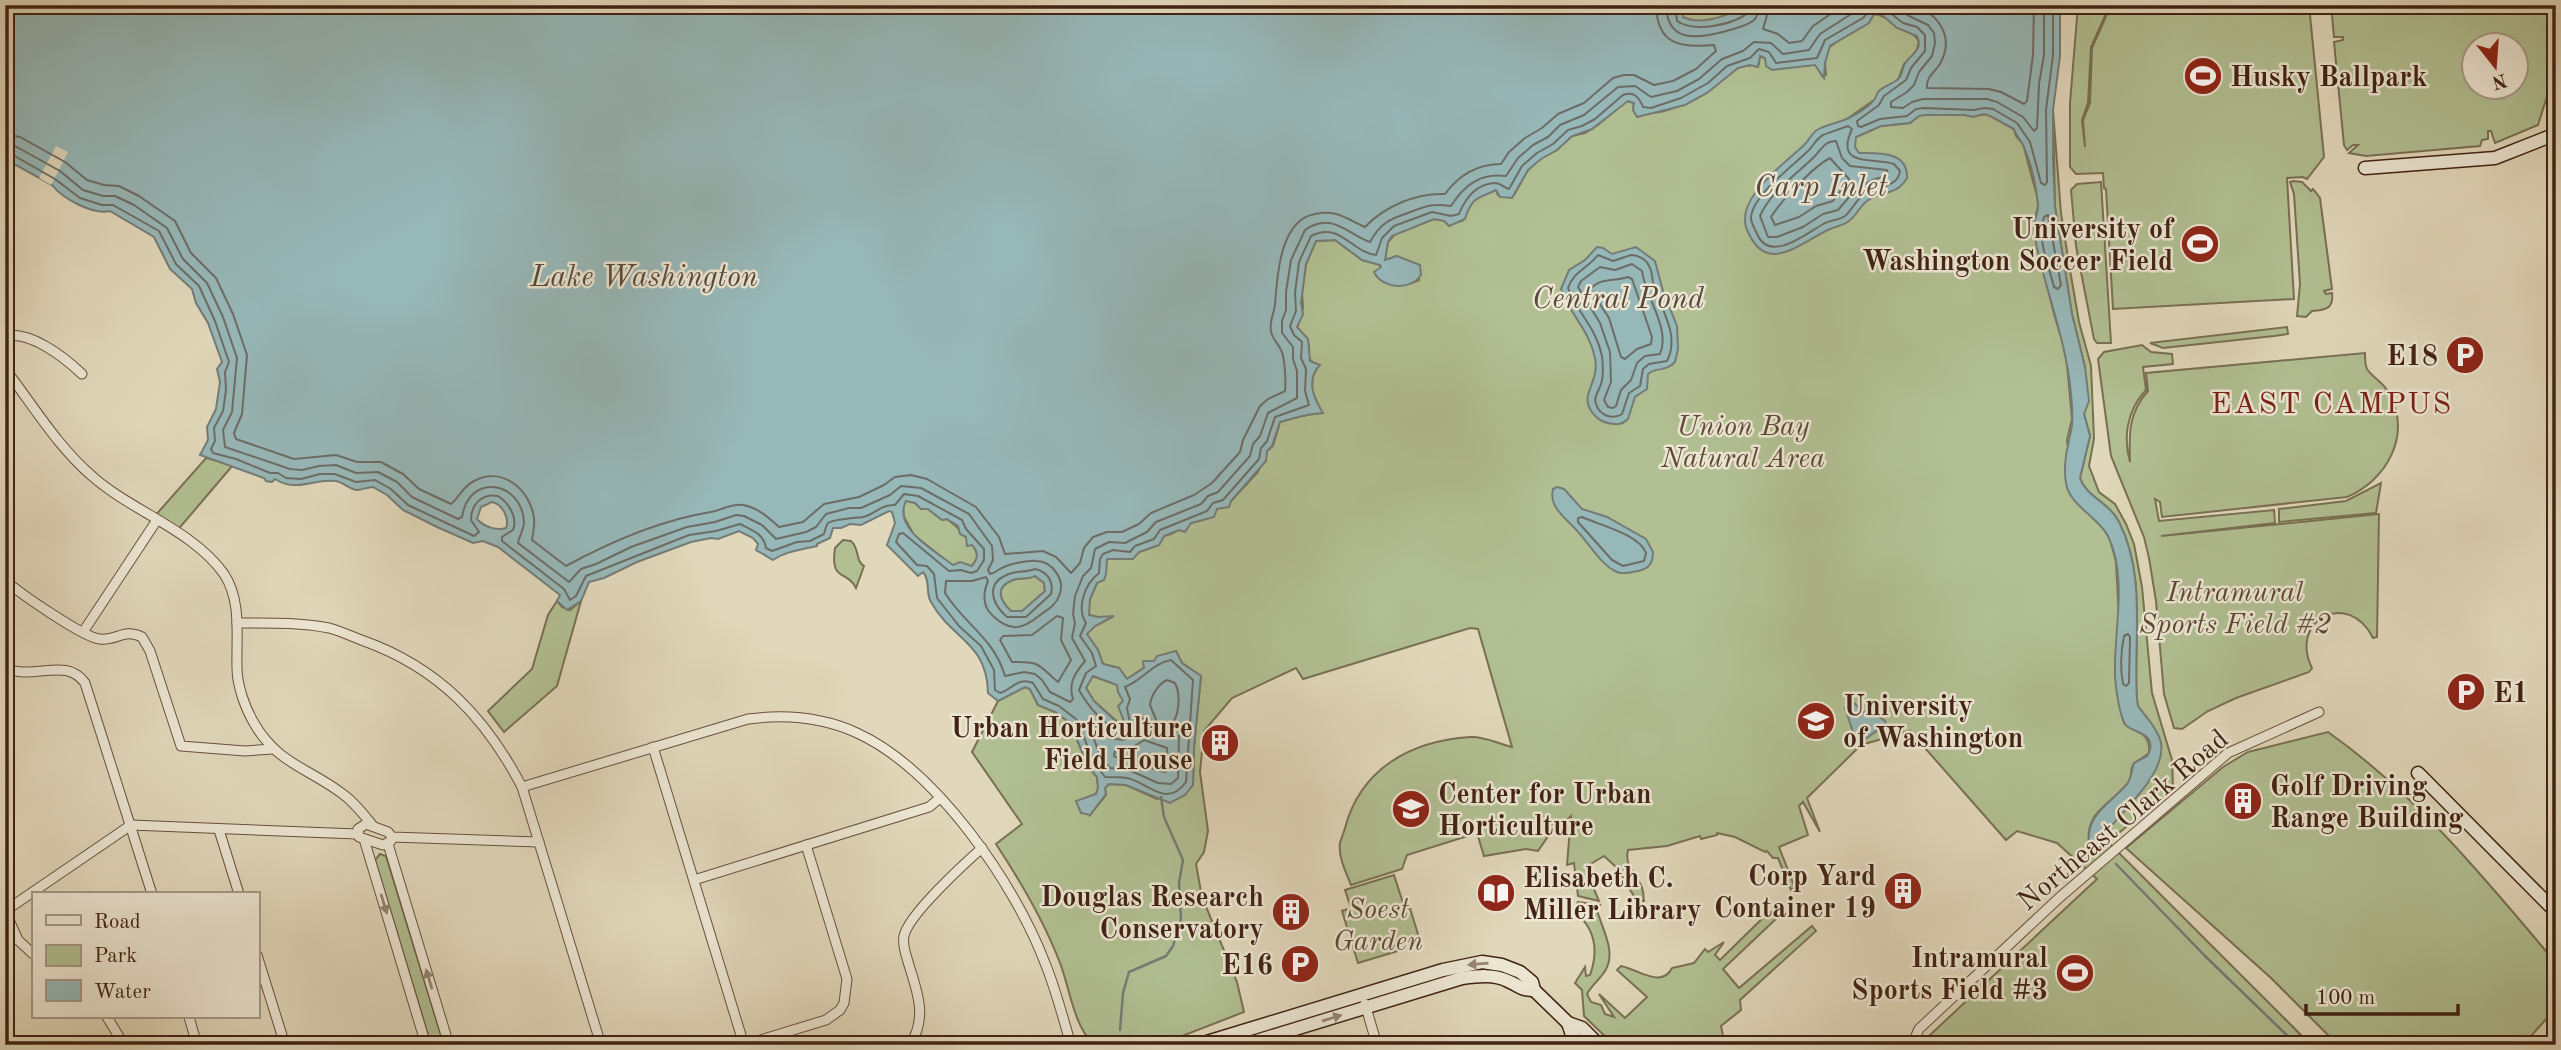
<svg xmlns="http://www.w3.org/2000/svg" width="2561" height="1050" viewBox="0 0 2561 1050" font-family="'Old Standard TT',serif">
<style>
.green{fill:#b1bf92;stroke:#797053;stroke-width:2;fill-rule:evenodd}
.water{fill:#97b8b9;stroke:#757c77;stroke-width:2;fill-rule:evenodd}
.pier{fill:#e1d8bb}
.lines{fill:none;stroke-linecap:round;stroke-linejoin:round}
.shore{stroke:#6c6d66;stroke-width:2}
.stream{stroke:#757c77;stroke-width:2.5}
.street-casing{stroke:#69503e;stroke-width:11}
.secondary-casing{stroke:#412214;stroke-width:15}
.street{stroke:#ece6d3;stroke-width:9}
.secondary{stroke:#ece6d3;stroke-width:12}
.oneway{fill:#968474}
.labels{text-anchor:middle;stroke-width:5;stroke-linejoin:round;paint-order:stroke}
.poi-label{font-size:28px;font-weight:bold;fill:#412214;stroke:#ece6d3;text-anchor:end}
.park-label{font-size:28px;font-style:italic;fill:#5d4934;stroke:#ece6d3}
.street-label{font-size:28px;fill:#412214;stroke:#ece6d3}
.water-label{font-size:30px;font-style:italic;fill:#56483d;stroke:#ece6d3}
.neighbourhood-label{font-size:30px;letter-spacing:2px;fill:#7a1f14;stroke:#ece6d3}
</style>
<rect width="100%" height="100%" fill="#e1d8bb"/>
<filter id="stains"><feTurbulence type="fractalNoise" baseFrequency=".00286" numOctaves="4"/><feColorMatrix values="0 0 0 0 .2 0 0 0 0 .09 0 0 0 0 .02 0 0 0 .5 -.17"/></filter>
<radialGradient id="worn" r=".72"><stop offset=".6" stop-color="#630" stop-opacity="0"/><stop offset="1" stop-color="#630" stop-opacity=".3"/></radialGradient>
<g class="green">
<polygon points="1676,5 1768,5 1691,32"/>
<polygon points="2078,5 2110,5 2091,47 2088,103 2082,120 2085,147 2083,120 2090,103 2092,48 2111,5 2309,5 2324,157 2307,179 2303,177 2287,178 2294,299 2113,309 2106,189 2104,188 2103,173 2076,174 2070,167 2070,103"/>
<path d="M2331 5H2551L2556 81 2548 93 2538 125 2495 143 2491 131H2488V139L2482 140 2480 146 2366 156 2349 153 2358 145H2353L2347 150 2344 145 2334 42 2343 40V37H2334ZM2474 46H2516V88H2474Z"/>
<path d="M1874 14C1884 15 1916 33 1919 42L1916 52 1904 64 1898 80 1874 100 1847 119 1856 137 1881 126 1910 123 1920 115H1965C1974 118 1980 113 1988 115 1997 118 2005 125 2014 129L2016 136 2023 144 2037 196 2038 206 2034 224 2036 240 2054 314 2066 353 2072 419 2067 440 2076 501 2103 528 2110 539 2116 562 2119 619 2115 675 2124 723C2138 732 2151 734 2149 753 2144 758 2134 761 2132 767 2130 773 2132 778 2128 783 2113 803 2085 811 2089 842L2096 848 2159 737 2138 706 2137 700C2133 641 2147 577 2119 522 2109 502 2086 497 2080 478L2090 436 2084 414 2085 367 2072 314 2055 207 2053 110 2061 213 2069 264 2079 322 2091 366 2094 439 2089 466 2099 492 2115 504 2126 524 2134 544 2142 587 2152 693 2172 760 2173 788 2108 842 2311 1045H1926L1930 1035 2097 879 2057 843 2017 831 2006 840 1910 731 1861 745 1807 798 1820 832 1803 802 1799 806 1808 835 1779 847 1795 888 1791 890 1778 858H1773L1767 851 1765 852 1735 837 1717 833V835L1701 839 1700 836 1667 846 1628 850C1624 867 1637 874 1642 888 1644 892 1643 896 1644 901H1637L1616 867 1604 856 1589 865 1591 882 1599 901 1578 896 1574 863 1567 865 1571 816 1549 835 1538 851 1526 849 1484 856 1477 833 1407 855 1402 869 1351 885C1346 872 1338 857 1340 843 1341 838 1344 833 1345 828 1361 768 1411 741 1470 737 1485 736 1498 744 1512 747L1478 629 1470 628 1303 679 1296 668 1232 698 1204 731 1200 772 1208 831 1204 852 1196 864 1202 897 1237 982 1244 1012 1159 1045 1092 1043C1073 1022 1070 989 1060 963 1044 921 1021 882 996 844L1022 824 972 752 998 701 1025 687 1030 689 1038 705 1055 712 1070 723 1089 768 1097 777 1098 788 1096 794 1089 797 1090 815 1106 795 1105 788 1109 784 1126 785 1157 799 1193 785 1194 747 1201 676 1182 663 1176 651 1154 661 1127 679 1119 668 1103 664 1098 650 1086 634 1095 626 1112 617H1098L1088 615 1090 599 1107 559 1113 557 1120 559 1159 545 1164 536 1171 534 1191 523 1213 517 1217 509 1231 501 1258 472 1267 451 1273 446 1280 422C1294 418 1306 414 1322 413L1312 391 1313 363 1308 357 1309 345 1297 327 1303 308 1302 293 1306 264 1316 241 1335 240 1362 260 1380 265C1379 287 1403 288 1419 280L1397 256 1385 260 1388 242 1397 232 1434 219 1455 222 1462 221 1475 198 1496 190 1498 195H1514L1528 170 1541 158 1557 150 1572 136 1585 133 1598 125 1626 101 1634 103 1633 110C1653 120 1688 104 1706 93 1717 86 1725 74 1737 68 1744 65 1752 66 1759 64L1760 56 1766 59V65H1815L1819 69 1822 76 1826 75 1825 63 1827 49Z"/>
<path d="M2293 181 2302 182 2311 191 2313 189 2320 198 2332 289 2324 291 2326 294 2332 293C2334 309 2325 310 2312 311L2306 317 2297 316 2300 284 2294 194 2290 182Z"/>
<polygon points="2101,182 2111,343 2097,343 2094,339 2076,246 2071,190 2077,184"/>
<polygon points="2287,327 2288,334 2274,336 2163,348 2150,343"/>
<path d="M2142 345 2151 352 2172 354 2173 364 2143 367 2146 390C2127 410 2123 437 2130 462 2129 435 2128 413 2148 391L2146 373 2365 353C2365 357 2365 365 2367 369 2373 378 2384 383 2389 393 2412 435 2387 480 2347 497L2162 517 2160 502 2155 499 2159 521 2274 510 2275 523 2161 536 2379 514 2377 637 2373 638C2349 589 2288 619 2312 668L2309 672 2236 698 2208 711 2182 729 2174 728 2164 694 2156 601 2149 558 2144 537 2111 456 2098 359 2104 352Z"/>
<polygon points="206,458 233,465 176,532 154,517"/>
<polygon points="2381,483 2376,513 2279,522 2279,509 2346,501"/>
<path d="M906 500 915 503 921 509H928L942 520 947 519C955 525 978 545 977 556 977 559 974 563 972 566H953L914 535 904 517 903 507Z"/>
<path d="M843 540 851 541C860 549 855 561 864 566L856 588C847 569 830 583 835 548Z"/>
<path d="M1035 576 1044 583 1045 591 1023 611H1011C1000 601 994 588 1012 580 1021 577 1028 580 1035 576Z"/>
<polygon points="557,601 562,607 570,610 581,601 557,686 504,732 488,711 532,669 548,615"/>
<polygon points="1092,676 1118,685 1124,701 1119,706 1124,721 1121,725 1094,701 1086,688"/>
<path d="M2328 732C2417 795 2486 880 2556 963V1008L2523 1045H2341L2329 1036 2271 978 2126 848 2223 767 2248 752Z"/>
<polygon points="380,854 386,856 444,1045 431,1045 375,860"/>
<polygon points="1394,875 1404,906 1409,905 1421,944 1358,963 1342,911 1351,908 1345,890"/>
<path d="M1578 902 1600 905 1597 910C1602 929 1617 952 1605 971 1600 979 1592 985 1587 994L1591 1002 1601 1005 1605 1014 1614 1017 1599 994 1625 1018 1647 997 1617 970 1621 966C1637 969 1662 989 1672 968L1694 963 1705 949 1708 952 1724 942 1715 955 1720 960 1775 906 1782 904 1775 913 1779 916 1723 969 1739 988 1812 926 1816 931 1740 1000 1741 1010 1721 1026 1724 1041 1713 1045H1614L1584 1016 1582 990 1575 983 1585 967 1586 976 1590 975C1599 950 1595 928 1574 911Z"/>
</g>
<g class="water">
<path d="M5 5H1682L1683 17C1704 27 1731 13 1752 5H2060V56L2053 110V160L2055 207 2072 314 2085 367 2089 401 2084 414 2090 436 2080 478C2086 497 2109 502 2119 522 2147 577 2133 641 2137 700L2138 706C2146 717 2158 729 2161 743 2167 779 2110 819 2095 848L2089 842C2086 814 2112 802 2127 784 2132 778 2131 770 2134 763L2147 756C2161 732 2130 733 2125 724 2119 714 2115 684 2115 672 2114 628 2128 578 2108 536 2098 517 2069 505 2066 483 2063 466 2067 448 2071 431 2074 420 2072 406 2071 394 2067 348 2051 305 2040 261 2038 250 2033 235 2034 224 2035 217 2039 211 2038 204 2036 186 2031 163 2024 147 2022 141 2016 137 2014 129L1990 116 1984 114 1973 117 1965 115H1925L1919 116 1910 123 1881 126 1856 137 1855 147 1859 153C1879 153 1908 151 1907 178 1896 197 1882 189 1867 201 1860 206 1856 216 1849 221 1843 226 1836 226 1830 229 1799 243 1767 277 1747 230 1734 199 1784 164 1803 146 1808 142 1811 134 1817 130 1825 125 1837 123 1847 119 1855 115 1867 108 1873 101 1876 99 1876 95 1878 92 1884 85 1895 84 1900 77 1903 72 1902 67 1906 62 1913 53 1923 49 1917 36L1897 28 1882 15 1874 14 1869 23 1830 46 1825 63 1824 78 1815 65 1772 70 1766 66 1765 58 1760 56 1758 67 1750 65 1738 68 1707 93 1685 105 1637 117 1633 110 1634 103 1628 101 1592 129 1572 136 1557 150 1541 159 1528 170 1512 198 1500 197 1496 190C1478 199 1472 196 1465 219L1449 226 1444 221 1434 219 1392 236 1388 242 1385 260 1397 256 1420 265 1421 275C1411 291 1382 289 1374 272L1381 267 1380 265 1362 260 1335 240 1316 241 1306 264 1301 303 1303 314 1297 327 1308 339 1310 361 1320 365C1306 380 1313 397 1323 413 1304 414 1296 418 1280 422L1272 446 1267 451 1266 461 1231 501 1229 507 1217 509 1214 517 1191 523 1185 532 1179 530 1164 536 1159 545 1139 552 1133 559H1107L1106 574 1104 580 1097 583 1090 599 1089 615 1098 617 1114 616 1095 626 1087 634 1098 650 1103 664 1119 668 1127 679 1144 668 1143 661H1154L1157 656 1176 651 1182 663 1201 676 1194 747 1193 785 1185 795 1170 803 1126 785 1109 784 1105 788 1106 794 1090 815 1081 813 1076 801 1096 794 1098 788 1097 777 1089 768 1070 723 1055 712 1038 705 1030 689 1025 687 998 701 988 693C987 642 952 640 931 602 925 592 931 581 923 572L918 576 887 545 895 523 892 512 889 511 861 525 850 524 841 528H833L830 538 817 544V546C801 550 786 551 773 560L756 550 758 544 753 538 739 531 718 539 711 538 691 542 637 562 604 578 589 582 581 601 567 610 557 601 560 595 498 547 483 541 473 543 437 527 403 510 387 495 373 487C367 487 362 490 357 490 350 490 343 482 336 481 314 478 296 493 275 479L272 482 266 481 264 478 200 455 208 440 207 427 216 409 220 382 217 369 222 362 208 323 196 303 192 289 170 269 154 237 110 211C93 215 63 199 52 185L5 159ZM906 501 915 503 921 509H928L942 520 947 519 958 526 960 534 966 537 967 546 972 545C979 553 978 558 972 566L960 562 953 565C935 551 892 528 906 501ZM492 502C502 504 510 518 506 528 497 531 484 527 477 519L481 507ZM1035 576 1044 583 1045 591 1022 611H1011C1000 601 994 587 1013 580 1021 577 1028 580 1035 576ZM1093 676 1117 685 1118 692 1123 701 1118 706 1124 721 1120 725 1094 701 1086 688Z"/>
<path d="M1597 247 1603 248 1612 254 1636 247 1655 261 1663 291 1677 326 1678 349 1675 362C1666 372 1656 367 1648 374L1647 389 1635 397 1628 419C1622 425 1617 425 1608 423 1597 421 1585 408 1588 395 1592 381 1598 373 1595 358 1589 329 1570 315 1561 289L1569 270 1585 260Z"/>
<path d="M1557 487 1564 489 1582 509 1607 517 1646 539 1653 552C1653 563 1649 569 1638 571 1631 572 1623 575 1617 572 1601 565 1590 545 1579 533 1569 520 1548 509 1553 489Z"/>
<polygon points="1848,702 1853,702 1863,712 1875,714 1885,721 1886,724 1864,740 1856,741 1845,708"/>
</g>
<polygon class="pier" points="56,146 68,152 51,185 39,178"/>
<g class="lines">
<g class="shore">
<path d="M1666 5C1667 42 1695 39 1723 32 1732 29 1746 27 1754 20 1758 16 1759 11 1759 5"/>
<path d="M1675 5 1677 21C1694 33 1735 25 1750 11L1751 5"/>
<polyline points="1770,5 1763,29 1778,34 1789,43 1802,41 1813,26 1844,5"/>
<polyline points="1895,5 1909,16 1928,25 1934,33 1935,43 1932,56 1919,72 1914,85 1907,92 1891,102 1891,107 1903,108 1912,102 1923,99 1987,99 1997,102 2023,117 2034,131 2037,128 2039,84 2044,55 2044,5"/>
<path d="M1913 5C1939 14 1955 37 1940 64 1934 73 1926 77 1927 88L1989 89 2001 92 2024 104 2027 101 2033 55 2034 5"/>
<path d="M1848 126 1852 129C1834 168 1873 157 1894 164L1900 171C1898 190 1871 185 1859 199 1854 204 1851 211 1845 216 1839 220 1832 220 1825 223 1807 233 1770 264 1757 234 1755 229 1752 225 1751 219 1750 197 1794 165 1808 151 1813 146 1817 138 1823 135 1830 132 1840 129 1848 126Z"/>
<path d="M5 134 20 137 65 162 87 180 104 185 119 186 139 196 175 221 191 253 216 278 233 314 247 355 242 414 234 433 236 439 294 459 336 455 357 462H381L403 474 419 489 451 504C459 498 463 486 474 481 502 466 530 489 534 518 535 526 533 533 532 540L566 566C610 542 661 520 711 512 722 510 732 503 743 505 757 507 769 518 779 527L803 522 824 504 859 497 884 485 895 477 911 475 927 479 976 507 999 537 1005 554 1043 551 1056 557 1071 573 1080 563 1084 548 1093 537 1107 532H1122L1139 524 1151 513 1194 495 1212 483 1240 452 1243 440 1260 406 1268 399 1285 391C1286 382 1285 357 1281 350 1278 343 1272 339 1271 331 1269 321 1274 314 1275 305 1277 276 1280 220 1315 214 1337 209 1348 220 1365 227 1385 206 1416 193 1445 194 1459 175 1477 164 1501 164L1509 152 1525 138 1542 128 1558 114 1584 103 1613 78 1624 75H1634L1654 85 1673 81 1696 69 1716 51 1714 45C1680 48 1657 45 1656 5"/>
<path d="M1836 141 1842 158 1850 166 1887 170 1888 176 1875 179 1856 189 1838 210 1823 214 1803 227 1777 237H1768L1760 216C1771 191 1796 175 1815 156 1818 153 1822 147 1826 144 1828 142 1834 141 1836 141Z"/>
<path d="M5 145 15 146 60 171 83 190 103 196H115L134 205 167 228 183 259 207 283 223 317 237 358 232 412 223 430 225 447 290 469 302 470 319 466 336 465 356 473 378 472 397 482 412 497 458 519 462 517C469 472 522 481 524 522 524 530 519 536 518 543L569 582 581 569 596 564 631 547 687 527 715 522 736 515 744 516 762 525 776 539 806 532 816 527 826 514 849 508H861L890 495 901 486 921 488 969 514 992 546 993 560 988 570 990 574C996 573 998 569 1004 567 1010 564 1029 560 1036 561 1053 561 1066 581 1059 596 1056 605 1047 610 1040 615 1023 629 1011 633 993 616 982 606 983 593 988 581L986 577 972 581H946L945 593C965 625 994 638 1005 676L1024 672 1035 674 1042 680 1050 692 1070 702 1073 699C1068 683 1075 673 1085 661L1072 638 1075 623 1073 614 1075 596 1083 576 1091 568 1095 549 1109 542 1125 543 1147 532 1156 522 1201 504 1208 496 1218 492 1250 456 1253 444 1260 436 1268 413 1297 398V371L1293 359V347L1282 333V321L1286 310V292L1291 260 1305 230C1333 211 1348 235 1370 242 1380 224 1389 219 1408 213 1426 206 1431 203 1451 206 1465 184 1481 173 1506 176L1518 158 1533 145 1548 137 1560 125 1584 115 1618 87 1635 86 1651 97 1677 91 1699 79 1722 59 1743 51 1754 42 1771 43 1783 54 1809 50 1820 34 1856 11 1860 5"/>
<path d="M5 153 11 154 55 179 80 198 102 205H113L159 231 176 264 199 286 215 321 229 362 225 372 226 390 223 411 214 428 215 441 211 449 213 453 236 459 270 473H278L286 478 301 479 320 474H335L356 482 375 480 391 489 408 505 474 536 479 532 471 520C471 504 482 493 498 496 509 503 518 518 513 530L502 537V541L564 589 570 600 576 596 586 576 689 535 716 531 740 524C752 530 764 534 766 548L772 551 797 542 810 541 824 534C825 531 826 525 828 523 833 519 856 518 863 517 875 514 882 504 895 505L904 494 918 496 962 520 966 529 984 549V560L977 571 971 573 961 570 949 571 903 533 899 534 896 542 917 565 927 566 934 574 937 598 959 626 981 646 994 670 995 690 1000 693C1013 689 1017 677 1033 683L1043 699 1059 706 1076 719 1095 764 1105 777C1112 777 1120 777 1127 778 1150 783 1166 809 1186 782L1193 680 1171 660C1153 663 1143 680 1125 687L1130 699 1127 708 1130 723 1123 731C1108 732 1086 703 1079 690L1086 673 1096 666 1092 653 1080 636 1086 623C1076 607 1085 584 1099 573L1100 559 1103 554 1113 550 1130 552 1135 546 1154 539 1160 530 1207 511 1213 503 1223 500 1259 459 1261 448 1267 441 1275 417 1309 405 1305 391 1306 369 1301 358 1302 342 1294 335 1290 326 1296 311 1295 293 1299 262 1311 236C1340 221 1351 252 1376 255L1382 238 1394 226 1432 212 1451 216 1459 214C1465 199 1476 184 1495 183 1501 183 1504 188 1509 189L1522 166 1537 153 1553 144 1568 130 1582 126 1595 119 1623 95C1634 91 1639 97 1643 107L1651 108 1681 98 1708 83 1727 66 1750 58 1759 49 1769 52 1776 63 1817 58 1825 40 1863 18 1872 7 1885 9 1903 23 1917 27 1925 35V51L1911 68 1906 80 1884 96 1879 105 1857 121 1858 126 1861 127 1880 119 1907 116 1916 109 1924 108 1973 110 1985 108 1993 109 2017 123 2030 142 2041 183 2045 185 2047 182 2046 110 2053 55V5"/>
<path d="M1830 158 1849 179 1833 201 1816 206 1799 217 1775 225 1771 217C1780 202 1814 166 1830 158Z"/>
<path d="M2048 215 2061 285 2058 289 2054 287C2049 266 2036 237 2044 217Z"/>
<path d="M1631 255C1638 255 1646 259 1649 266 1653 272 1652 281 1654 287 1662 311 1680 336 1667 361L1649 364 1643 369 1640 386 1629 393 1622 414C1613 420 1600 416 1596 404 1593 397 1599 391 1601 384 1604 375 1603 365 1602 356 1596 327 1578 314 1568 288 1573 272 1588 268 1598 255L1613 261Z"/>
<path d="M1632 264 1642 271C1645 297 1671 328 1660 354L1645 356 1637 363 1631 380 1621 390 1616 406 1613 408 1608 407 1604 400 1611 382 1610 352 1600 323 1578 287 1581 281 1600 267 1615 270Z"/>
<path d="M1628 277 1632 279 1652 337 1651 344 1637 349 1625 359 1621 357 1609 318 1590 289C1601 277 1613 282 1628 277Z"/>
<path d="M1582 517C1599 525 1639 534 1646 553L1644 561 1623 566 1612 560 1578 522V518Z"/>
<path d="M1035 569C1048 572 1054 582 1051 594L1026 617H1007C990 602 985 581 1012 573 1020 571 1028 572 1035 569Z"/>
<path d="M1057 616 1063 618 1061 640 1071 660 1058 682C1038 665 1041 661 1012 662L1000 640 1003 636 1032 635Z"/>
<path d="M2128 634 2130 637 2129 683 2126 686 2123 684C2120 668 2121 651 2124 636Z"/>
<path d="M1167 680 1175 683C1181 694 1180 722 1167 727L1157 722 1150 705C1151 696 1158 684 1167 680Z"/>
<path d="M1143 718 1157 734 1179 736 1178 778 1171 784 1158 783 1129 770 1110 768 1102 759 1089 728 1091 724H1094L1109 738 1123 740C1140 735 1134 724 1143 718Z"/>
<path d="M1144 740 1167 748 1166 772C1153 772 1144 762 1131 759 1124 758 1120 760 1114 756L1115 751 1130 749Z"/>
</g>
<g class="stream">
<polyline points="2116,864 2205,956 2297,1045"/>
<polyline points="1120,1030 1123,993 1129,972 1166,956 1173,946 1181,919 1179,883 1183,860 1164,817 1161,797"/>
</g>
<g class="street-casing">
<g id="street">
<path d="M5 336C31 331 64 357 82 374"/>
<path d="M5 369C33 405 57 446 92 476 131 511 193 530 224 574 242 601 236 637 237 668 237 685 245 708 254 723 277 764 311 769 344 795 355 803 364 815 373 826"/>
<path d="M5 580C18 592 84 638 100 639 118 641 123 628 142 637L150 651 181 746 245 751 273 749"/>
<path d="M237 623C267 623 299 622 329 628 341 631 353 637 364 641 439 668 486 718 522 787L601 1045"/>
<polyline points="83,632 157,520"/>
<path d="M5 668C34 681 66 656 85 683L152 894"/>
<polyline points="653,747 744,1045 826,1020 840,1010 844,1003 847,979 806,845"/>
<path d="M522 787 748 719C786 714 822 717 857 733 936 769 1015 884 1045 963 1056 990 1063 1018 1071 1045"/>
<polyline points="219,830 239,894"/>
<polyline points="392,837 391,841 383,845 359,837 358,829 366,824 388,832 392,837 539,842"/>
<polyline points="364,839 426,1045"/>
<polyline points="388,844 449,1045"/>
<polyline points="694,880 929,807 940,798"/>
<polyline points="5,911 131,825 357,834"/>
<polyline points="5,911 18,940 33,954"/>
<polyline points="257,955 285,1045"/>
<polyline points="1365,1004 1377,1045"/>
<polyline points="107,1017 124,1045"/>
<polyline points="189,1017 197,1045"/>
<path d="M910 1045C928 1017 917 991 908 962 906 954 902 945 904 936 908 915 965 863 982 848"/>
<polyline points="1912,1045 1919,1029 2059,898 2228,753 2319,712"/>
</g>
</g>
<g class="secondary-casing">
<g id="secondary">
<polyline points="2365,168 2495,158 2556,134"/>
<polyline points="2418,773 2556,912"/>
<polyline points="1568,1023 1572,1035 1582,1045"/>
<polyline points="1197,1045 1443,970 1482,962 1502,965 1520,972 1532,982 1534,990 1568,1023 1582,1028 1599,1045"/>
<path d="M1243 1045 1462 978C1478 976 1494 974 1508 981 1520 986 1520 990 1534 990"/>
</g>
</g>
<use href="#street" class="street"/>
<use href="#secondary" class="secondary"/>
</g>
<defs><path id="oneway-solid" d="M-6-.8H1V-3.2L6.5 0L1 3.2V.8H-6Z" transform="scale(1.75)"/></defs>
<g class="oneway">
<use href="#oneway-solid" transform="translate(384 904) rotate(73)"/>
<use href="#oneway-solid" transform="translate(1478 964) rotate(175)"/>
<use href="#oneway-solid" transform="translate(429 979) rotate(-107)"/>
<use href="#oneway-solid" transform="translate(1332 1018) rotate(-17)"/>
</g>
<defs>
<g id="stadium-disc" transform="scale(2.0125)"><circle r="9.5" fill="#8f2418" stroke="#ece6d3"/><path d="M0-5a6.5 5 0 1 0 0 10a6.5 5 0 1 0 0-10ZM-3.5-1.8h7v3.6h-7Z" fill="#fff"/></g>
<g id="parking-disc" transform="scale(2.0125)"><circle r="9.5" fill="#8f2418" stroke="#ece6d3"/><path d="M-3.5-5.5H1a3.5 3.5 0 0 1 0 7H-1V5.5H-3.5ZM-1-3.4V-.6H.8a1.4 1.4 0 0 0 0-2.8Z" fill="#fff"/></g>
<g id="university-disc" transform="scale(2.0125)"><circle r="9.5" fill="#8f2418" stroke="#ece6d3"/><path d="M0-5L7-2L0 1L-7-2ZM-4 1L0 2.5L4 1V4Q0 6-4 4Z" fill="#fff"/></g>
<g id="building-disc" transform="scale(2.0125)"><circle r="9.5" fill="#8f2418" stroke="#ece6d3"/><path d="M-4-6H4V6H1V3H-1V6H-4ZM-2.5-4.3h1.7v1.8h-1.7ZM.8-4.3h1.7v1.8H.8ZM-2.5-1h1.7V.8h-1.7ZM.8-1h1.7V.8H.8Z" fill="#fff"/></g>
<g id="library-disc" transform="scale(2.0125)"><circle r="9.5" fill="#8f2418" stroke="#ece6d3"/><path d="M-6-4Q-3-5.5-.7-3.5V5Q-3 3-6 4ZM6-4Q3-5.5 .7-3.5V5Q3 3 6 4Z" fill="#fff"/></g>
</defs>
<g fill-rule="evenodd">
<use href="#stadium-disc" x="2203" y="76"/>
<use href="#stadium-disc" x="2200" y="244"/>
<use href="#parking-disc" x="2465" y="355"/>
<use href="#parking-disc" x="2466" y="692"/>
<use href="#university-disc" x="1816" y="721"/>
<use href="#building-disc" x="1220" y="743"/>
<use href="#building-disc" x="2243" y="801"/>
<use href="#university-disc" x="1411" y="809"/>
<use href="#building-disc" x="1903" y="891"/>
<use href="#library-disc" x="1496" y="893"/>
<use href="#building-disc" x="1291" y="912"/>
<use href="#parking-disc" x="1300" y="964"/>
<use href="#stadium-disc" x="2075" y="973"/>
</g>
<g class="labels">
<g class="poi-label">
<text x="2230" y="86" text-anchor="start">Husky Ballpark</text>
<text x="2173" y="238">University of<tspan x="2173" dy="32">Washington Soccer Field</tspan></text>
<text x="2438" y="365">E18</text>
<text x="2493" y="702" text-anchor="start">E1</text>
<text x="1843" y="715" text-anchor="start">University<tspan x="1843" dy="32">of Washington</tspan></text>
<text x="1193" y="737">Urban Horticulture<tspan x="1193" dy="32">Field House</tspan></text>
<text x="2270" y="795" text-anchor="start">Golf Driving<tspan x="2270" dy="32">Range Building</tspan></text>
<text x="1438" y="803" text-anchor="start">Center for Urban<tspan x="1438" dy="32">Horticulture</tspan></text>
<text x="1876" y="885">Corp Yard<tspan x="1876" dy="32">Container 19</tspan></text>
<text x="1523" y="887" text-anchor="start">Elisabeth C.<tspan x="1523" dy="32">Miller Library</tspan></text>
<text x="1264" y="906">Douglas Research<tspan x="1264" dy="32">Conservatory</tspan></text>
<text x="2048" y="967">Intramural<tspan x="2048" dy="32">Sports Field #3</tspan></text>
<text x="1273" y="974">E16</text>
</g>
<g class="park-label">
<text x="1743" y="435">Union Bay<tspan x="1743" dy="32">Natural Area</tspan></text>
<text x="2235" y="601">Intramural<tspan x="2235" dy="32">Sports Field #2</tspan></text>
<text x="1378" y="918">Soest<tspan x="1378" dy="32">Garden</tspan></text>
</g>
<g class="street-label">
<text transform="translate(2122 819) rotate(-40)" y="10">Northeast Clark Road</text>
</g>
<g class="water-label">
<text x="1821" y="196">Carp Inlet</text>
<text x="644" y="286">Lake Washington</text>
<text x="1618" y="308">Central Pond</text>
</g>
<g class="neighbourhood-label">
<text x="2332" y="413">EAST CAMPUS</text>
</g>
</g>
<rect width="2561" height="1050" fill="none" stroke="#e1d8bb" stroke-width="28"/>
<rect x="7" y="7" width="2547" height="1036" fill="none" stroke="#412214" stroke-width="3.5"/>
<rect x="14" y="14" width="2533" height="1022" fill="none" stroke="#412214" stroke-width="2"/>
<rect x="32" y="892" width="228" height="126" fill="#ece6d3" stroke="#a89887" stroke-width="2"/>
<rect x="46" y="915" width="35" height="10" fill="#ece6d3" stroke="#a89887" stroke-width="2"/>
<text x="94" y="928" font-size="21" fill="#412214">Road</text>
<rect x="46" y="945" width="35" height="21" fill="#b1bf92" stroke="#a89887" stroke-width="2"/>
<text x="94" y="962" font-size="21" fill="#412214">Park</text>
<rect x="46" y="980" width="35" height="21" fill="#97b8b9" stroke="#a89887" stroke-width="2"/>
<text x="94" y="998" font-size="21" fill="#412214">Water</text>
<g transform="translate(2495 66) rotate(163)"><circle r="33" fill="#ece6d3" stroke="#a89887" stroke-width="2"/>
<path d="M0-5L12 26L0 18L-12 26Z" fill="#8f2418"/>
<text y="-10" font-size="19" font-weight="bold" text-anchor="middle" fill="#412214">N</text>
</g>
<path d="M2306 1004v10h152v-10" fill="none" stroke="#412214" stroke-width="3.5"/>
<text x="2316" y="1004" font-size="21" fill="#412214" stroke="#ece6d3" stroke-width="5" paint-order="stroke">100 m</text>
<rect width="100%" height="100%" filter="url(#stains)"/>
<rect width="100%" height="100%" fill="url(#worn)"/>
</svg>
